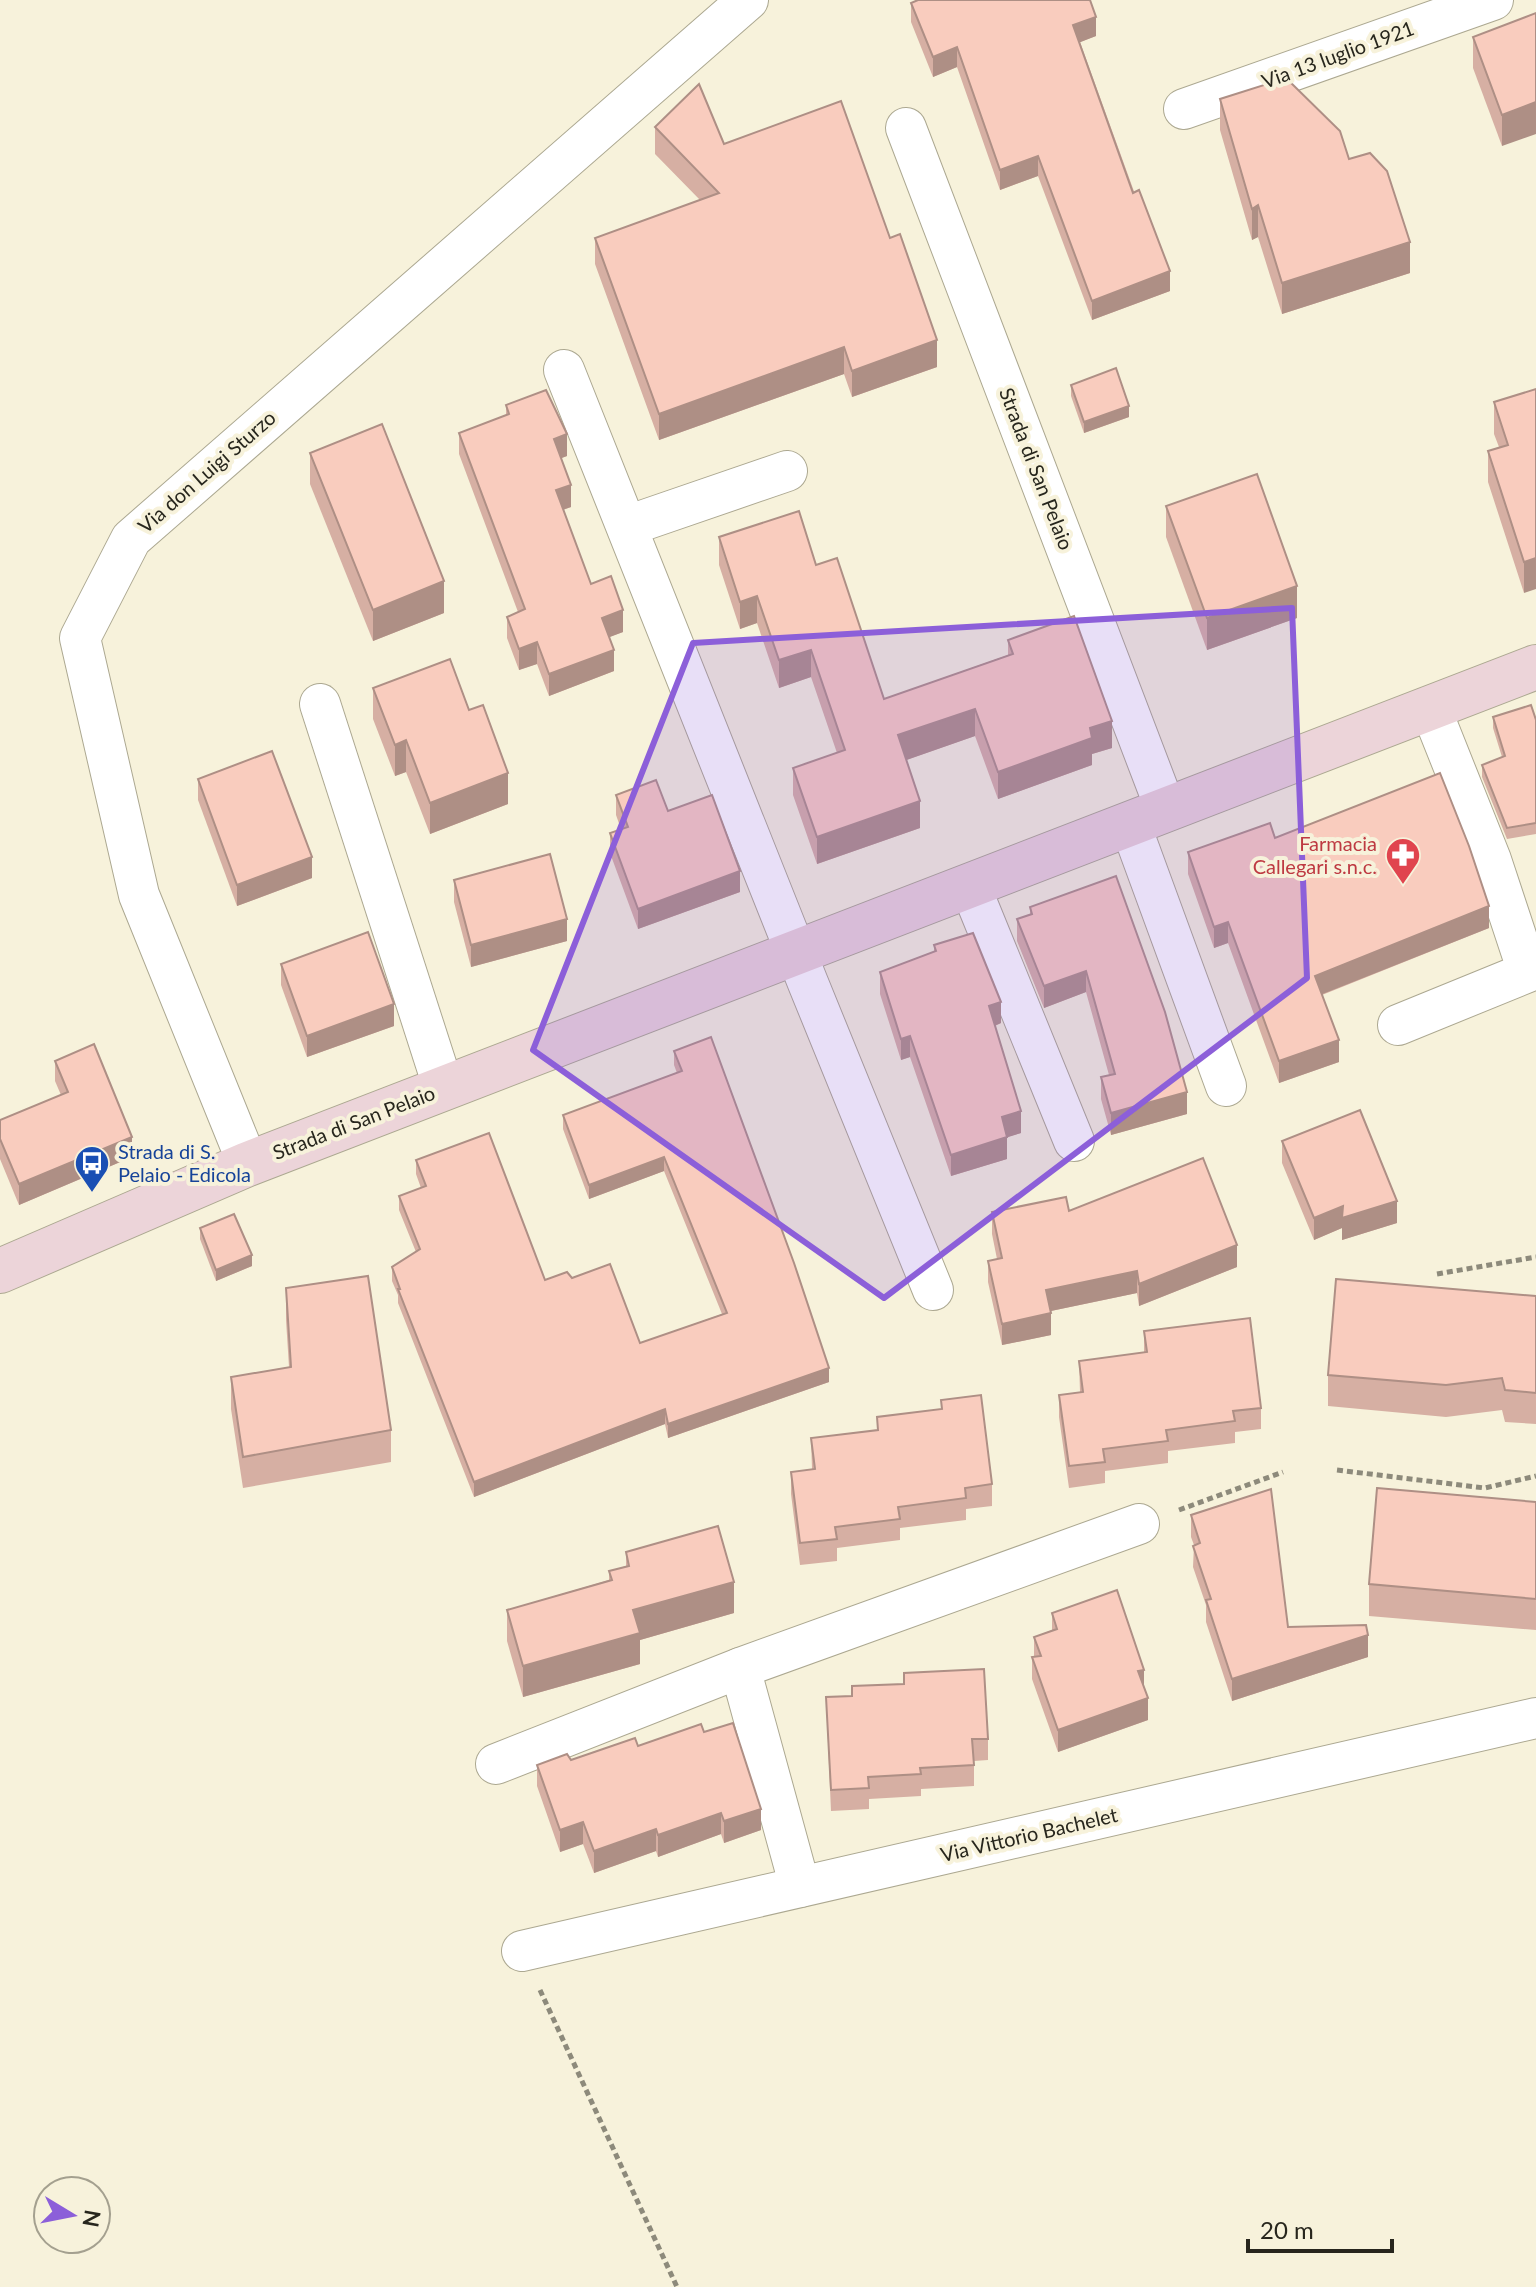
<svg xmlns="http://www.w3.org/2000/svg" width="1536" height="2287" viewBox="0 0 1536 2287" font-family="Lato,sans-serif">
<style>
.lines{fill:none;stroke-linecap:round;stroke-linejoin:round}
.street-casing{stroke:#aca891;stroke-width:42}
.secondary-casing{stroke:#aca891;stroke-width:46}
.path{stroke:#8d8a7b;stroke-width:5;stroke-dasharray:6 4;stroke-linecap:butt}
.street{stroke:#fff;stroke-width:40}
.secondary{stroke:#ecd4d9;stroke-width:44}
.wall{fill:#d6afa3}
.shaded-wall{fill:#ae8f85}
.building{fill:#f9ccbe;stroke:#ae8f85;stroke-width:2}
.marked{fill:#8c5fd9;fill-opacity:0.2;stroke:#8c5fd9;stroke-width:6;stroke-linejoin:round}
.labels{text-anchor:middle;stroke-width:8;stroke-linejoin:round;paint-order:stroke}
.street-label{font-size:20px;fill:#27261d;stroke:#f7f2db}
.health-label{font-size:20px;fill:#be3a42;stroke:#f7f2db;text-anchor:end}
.transit-label{font-size:20px;fill:#164399;stroke:#f7f2db;text-anchor:start}
</style>
<rect width="100%" height="100%" fill="#f7f2db"/>
<g class="lines">
<g class="street-casing">
<g id="street">
<polyline points="1184,109 1493,0"/>
<polyline points="906,128 1166,810"/>
<polyline points="564,370 808,983 933,1290"/>
<polyline points="627,526 787,471"/>
<polyline points="320,704 444,1089"/>
<polyline points="1130,824 1226,1086"/>
<polyline points="970,886 1074,1141"/>
<polyline points="1398,1025 1528,972 1491,860 1430,707"/>
<polyline points="248,1164 139,895 80,638 131,539 748,0"/>
<polyline points="740,1668 800,1887"/>
<polyline points="496,1764 740,1668 1139,1524"/>
<polyline points="522,1951 1536,1718"/>
</g>
</g>
<g class="secondary-casing">
<polyline id="secondary" points="0,1271 248,1164 1536,667"/>
</g>
<g class="path">
<polyline points="1437,1274 1536,1257"/>
<polyline points="1337,1470 1485,1488 1536,1476"/>
<polyline points="1179,1510 1283,1472"/>
<polyline points="540,1990 677,2287"/>
</g>
<use href="#street" class="street"/>
<use href="#secondary" class="secondary"/>
</g>
<g class="wall">
<polygon points="911,3 1096,36 1080,42 1170,291 1092,320 1038,176 1000,190 957,67 933,77 911,22"/>
<polygon points="1536,13 1502,146 1473,68 1473,37"/>
<polygon points="1220,99 1349,159 1410,273 1282,314 1258,237 1252,240 1220,130"/>
<polygon points="655,127 724,144 890,238 937,367 852,397 844,374 659,440 595,264 595,238 700,200 655,154"/>
<polygon points="1071,385 1129,417 1084,433 1071,396"/>
<polygon points="1536,389 1524,593 1488,482 1488,451 1499,447 1494,434 1494,402"/>
<polygon points="506,405 567,456 561,458 571,507 563,510 591,584 623,632 609,637 614,671 549,696 537,664 519,670 507,638 507,617 518,612 459,454 459,433 506,415"/>
<polygon points="310,453 444,613 373,641 310,484"/>
<polygon points="1166,506 1297,618 1207,650 1166,537"/>
<polygon points="719,537 816,565 884,699 1008,655 1008,640 1112,748 1092,754 1092,765 998,799 975,736 906,760 920,828 817,864 793,795 793,768 837,753 811,677 779,688 757,623 740,629 719,565"/>
<polygon points="373,688 469,710 508,804 430,834 406,772 395,776 373,719"/>
<polygon points="1493,717 1536,720 1536,834 1507,839 1482,777 1482,765 1502,757 1493,728"/>
<polygon points="198,779 312,878 237,906 198,800"/>
<polygon points="616,795 740,892 638,929 610,853 610,833 621,829 616,815"/>
<polygon points="1275,838 1489,928 1322,995 1339,1062 1279,1083 1228,943 1214,948 1188,874 1188,852"/>
<polygon points="1116,876 1187,1114 1111,1135 1101,1099 1101,1077 1109,1075 1086,992 1044,1008 1017,941 1017,919 1030,915 1030,907"/>
<polygon points="454,880 567,941 471,967 454,902"/>
<polygon points="934,945 1001,1023 995,1026 1021,1133 1007,1137 1007,1159 951,1176 910,1057 901,1060 880,994 880,972 934,952"/>
<polygon points="281,964 394,1026 307,1057 281,985"/>
<polygon points="674,1051 829,1382 668,1438 665,1424 474,1497 398,1303 398,1295 392,1281 392,1267 416,1252 399,1210 399,1196 421,1188 416,1174 416,1160 545,1280 640,1343 722,1314 664,1171 589,1199 563,1129 563,1115 677,1073 674,1065"/>
<polygon points="55,1061 132,1157 19,1205 0,1159 0,1120 61,1095 55,1081"/>
<polygon points="1282,1141 1397,1223 1342,1240 1342,1228 1314,1240 1282,1163"/>
<polygon points="1069,1211 1237,1267 1139,1306 1137,1293 1051,1311 1051,1335 1002,1345 988,1282 988,1261 997,1259 992,1234 992,1212"/>
<polygon points="200,1228 252,1266 216,1281 200,1239"/>
<polygon points="286,1288 391,1430 391,1462 243,1488 231,1409 231,1377 289,1367 286,1320"/>
<polygon points="1536,1296 1536,1424 1505,1422 1502,1410 1446,1417 1328,1406 1328,1375"/>
<polygon points="1144,1331 1261,1408 1261,1429 1235,1432 1235,1443 1168,1451 1168,1463 1105,1471 1105,1483 1069,1488 1059,1417 1059,1395 1080,1392 1079,1361 1144,1353"/>
<polygon points="941,1400 992,1484 992,1506 966,1509 966,1520 900,1528 900,1540 837,1548 837,1561 800,1565 791,1494 791,1472 812,1469 811,1438 877,1430 877,1417 941,1409"/>
<polygon points="1536,1502 1536,1630 1369,1616 1369,1584"/>
<polygon points="1191,1515 1288,1627 1368,1657 1232,1701 1206,1622 1206,1605 1193,1567 1194,1545 1191,1537"/>
<polygon points="626,1552 734,1613 640,1640 640,1664 523,1697 507,1641 507,1610 609,1580 609,1571 626,1566"/>
<polygon points="1052,1613 1144,1689 1148,1720 1058,1752 1032,1679 1032,1657 1034,1657 1034,1637 1052,1630"/>
<polygon points="826,1697 988,1739 988,1760 974,1761 974,1786 921,1789 921,1796 869,1799 869,1809 831,1811"/>
<polygon points="704,1732 761,1830 724,1843 721,1834 658,1857 656,1851 594,1873 583,1844 560,1852 537,1786 537,1765 571,1760"/>
</g>
<g class="shaded-wall">
<polygon points="1096,17 1096,36 1073,45 1073,25"/>
<polygon points="957,47 957,67 933,77 933,57"/>
<polygon points="1536,102 1536,134 1502,146 1502,115"/>
<polygon points="1038,156 1038,176 1000,190 1000,170"/>
<polygon points="1258,205 1258,237 1252,240 1252,209"/>
<polygon points="1410,242 1410,273 1282,314 1282,283"/>
<polygon points="1170,271 1170,291 1092,320 1092,301"/>
<polygon points="937,340 937,367 852,397 852,371"/>
<polygon points="844,347 844,374 659,440 659,414"/>
<polygon points="1129,406 1129,417 1084,433 1084,422"/>
<polygon points="567,434 567,456 554,461 554,439"/>
<polygon points="571,485 571,507 556,512 556,490"/>
<polygon points="1536,558 1536,589 1524,593 1524,562"/>
<polygon points="444,581 444,613 373,641 373,610"/>
<polygon points="1297,586 1297,618 1207,650 1207,618"/>
<polygon points="757,596 757,623 740,629 740,602"/>
<polygon points="623,610 623,632 602,640 602,618"/>
<polygon points="537,642 537,664 519,670 519,649"/>
<polygon points="614,650 614,671 549,696 549,674"/>
<polygon points="811,650 811,677 779,688 779,660"/>
<polygon points="975,709 975,736 898,763 898,735"/>
<polygon points="1112,721 1112,748 1092,754 1092,765 998,799 998,772 1090,728"/>
<polygon points="406,740 406,772 395,776 395,745"/>
<polygon points="508,773 508,804 430,834 430,803"/>
<polygon points="920,801 920,828 817,864 817,837"/>
<polygon points="312,857 312,878 237,906 237,885"/>
<polygon points="740,871 740,892 638,929 638,909"/>
<polygon points="1489,906 1489,928 1315,997 1315,976"/>
<polygon points="567,919 567,941 471,967 471,945"/>
<polygon points="1228,922 1228,943 1214,948 1214,927"/>
<polygon points="1086,971 1086,992 1044,1008 1044,986"/>
<polygon points="1001,1002 1001,1023 989,1028 989,1006"/>
<polygon points="394,1004 394,1026 307,1057 307,1036"/>
<polygon points="910,1036 910,1057 901,1060 901,1039"/>
<polygon points="1339,1040 1339,1062 1279,1083 1279,1061"/>
<polygon points="1187,1092 1187,1114 1111,1135 1111,1113"/>
<polygon points="1021,1111 1021,1133 1002,1139 1002,1117"/>
<polygon points="132,1137 132,1157 19,1205 19,1184"/>
<polygon points="1007,1137 1007,1159 951,1176 951,1155"/>
<polygon points="664,1157 664,1171 589,1199 589,1185"/>
<polygon points="1397,1201 1397,1223 1342,1240 1342,1228 1314,1240 1314,1218 1343,1206"/>
<polygon points="1237,1245 1237,1267 1139,1306 1139,1284"/>
<polygon points="252,1255 252,1266 216,1281 216,1270"/>
<polygon points="1137,1271 1137,1293 1046,1312 1046,1290"/>
<polygon points="1051,1313 1051,1335 1002,1345 1002,1324"/>
<polygon points="829,1368 829,1382 668,1438 668,1424"/>
<polygon points="665,1409 665,1424 474,1497 474,1482"/>
<polygon points="734,1582 734,1613 640,1640 640,1664 523,1697 523,1666 633,1610"/>
<polygon points="1368,1635 1368,1657 1232,1701 1232,1679"/>
<polygon points="1144,1670 1144,1691 1138,1671"/>
<polygon points="1148,1698 1148,1720 1058,1752 1058,1730"/>
<polygon points="761,1809 761,1830 724,1843 724,1821"/>
<polygon points="721,1813 721,1834 658,1857 658,1835"/>
<polygon points="583,1822 583,1844 560,1852 560,1830"/>
<polygon points="656,1829 656,1851 594,1873 594,1851"/>
</g>
<g class="building">
<polygon points="918,0 1090,0 1096,17 1073,25 1133,193 1139,190 1170,271 1092,301 1038,156 1000,170 957,47 933,57 911,3"/>
<polygon points="1536,13 1536,102 1502,115 1473,37"/>
<polygon points="1286,78 1340,131 1349,159 1370,153 1387,171 1410,242 1282,283 1258,205 1252,209 1220,99"/>
<polygon points="699,84 724,144 841,101 890,238 900,234 937,340 852,371 844,347 659,414 595,238 719,193 655,127"/>
<polygon points="1116,368 1129,406 1084,422 1071,385"/>
<polygon points="1536,389 1536,558 1524,562 1488,451 1508,445 1494,402"/>
<polygon points="546,390 567,434 554,439 571,485 556,490 591,584 611,576 623,610 602,618 614,650 549,674 537,642 519,649 507,617 525,609 459,433 509,414 506,405"/>
<polygon points="382,424 444,581 373,610 310,453"/>
<polygon points="1257,474 1297,586 1207,618 1166,506"/>
<polygon points="799,511 816,565 837,558 884,699 1013,654 1008,640 1074,616 1112,721 1090,728 1092,738 998,772 975,709 898,735 920,801 817,837 793,768 845,750 811,650 779,660 757,596 740,602 719,537"/>
<polygon points="450,659 469,710 483,705 508,773 430,803 406,740 395,745 373,688"/>
<polygon points="1531,705 1536,720 1536,823 1507,828 1482,765 1505,756 1493,717"/>
<polygon points="272,751 312,857 237,885 198,779"/>
<polygon points="1440,773 1469,846 1489,906 1315,976 1339,1040 1279,1061 1228,922 1214,927 1188,852 1270,823 1275,838"/>
<polygon points="656,780 668,811 712,795 740,871 638,909 610,833 628,827 616,795"/>
<polygon points="550,854 567,919 471,945 454,880"/>
<polygon points="1116,876 1165,1012 1187,1092 1111,1113 1101,1077 1115,1074 1086,971 1044,986 1017,919 1032,914 1030,907"/>
<polygon points="368,932 394,1004 307,1036 281,964"/>
<polygon points="973,933 1001,1002 989,1006 1021,1111 1002,1117 1007,1137 951,1155 910,1036 901,1039 880,972 936,951 934,945"/>
<polygon points="711,1037 794,1263 829,1368 668,1424 665,1409 474,1482 398,1289 400,1289 392,1267 420,1249 399,1196 426,1186 416,1160 489,1133 545,1280 567,1272 572,1278 610,1264 640,1343 727,1313 664,1157 589,1185 563,1115 682,1071 674,1051"/>
<polygon points="94,1044 132,1137 19,1184 0,1139 0,1120 68,1092 55,1061"/>
<polygon points="1360,1110 1397,1201 1342,1218 1343,1206 1314,1218 1282,1141"/>
<polygon points="1203,1158 1237,1245 1139,1284 1137,1271 1046,1290 1051,1313 1002,1324 988,1261 1002,1258 992,1212 1066,1197 1069,1211"/>
<polygon points="234,1214 252,1255 216,1270 200,1228"/>
<polygon points="368,1276 391,1430 243,1457 231,1377 291,1367 286,1288"/>
<polygon points="1336,1279 1536,1296 1536,1393 1505,1390 1502,1378 1446,1385 1328,1375"/>
<polygon points="1250,1318 1261,1408 1233,1411 1235,1421 1166,1430 1168,1441 1103,1449 1105,1462 1069,1466 1059,1395 1083,1392 1079,1361 1147,1352 1144,1331"/>
<polygon points="981,1395 992,1484 965,1488 966,1498 898,1507 900,1519 835,1527 837,1539 800,1543 791,1472 815,1469 811,1438 878,1430 877,1417 942,1409 941,1400"/>
<polygon points="1377,1488 1536,1502 1536,1599 1369,1584"/>
<polygon points="1271,1489 1288,1627 1366,1625 1368,1635 1232,1679 1206,1600 1211,1599 1193,1546 1200,1543 1191,1515"/>
<polygon points="718,1526 734,1582 633,1610 640,1633 523,1666 507,1610 612,1580 609,1571 629,1566 626,1552"/>
<polygon points="1117,1590 1144,1670 1138,1671 1148,1698 1058,1730 1032,1657 1041,1656 1034,1637 1057,1629 1052,1613"/>
<polygon points="984,1669 988,1739 972,1739 974,1765 920,1768 921,1774 868,1777 869,1788 831,1790 826,1697 852,1696 852,1686 904,1684 904,1673"/>
<polygon points="733,1723 761,1809 724,1821 721,1813 658,1835 656,1829 594,1851 583,1822 560,1830 537,1765 567,1754 571,1760 635,1738 638,1746 701,1724 704,1732"/>
</g>
<path class="marked" d="M1292 608 1307 978 884 1298 533 1050 693 643Z"/>
<defs>
<g id="pharmacy-pin" transform="scale(1.8)"><path d="M0 17L-7.5 6A9.5 9.5 0 1 1 7.5 6Z" fill="#e0444e" stroke="#f7f2db"/><path d="M-2-6h4v4h4v4h-4v4h-4v-4h-4v-4h4Z" fill="#fff"/></g>
<g id="bus-pin" transform="scale(1.8)"><path d="M0 17L-7.5 6A9.5 9.5 0 1 1 7.5 6Z" fill="#1a4fb4" stroke="#f7f2db"/><path d="M-5-6H5V4H4V6H2V4H-2V6H-4V4H-5ZM-3.5-4V0h7V-4ZM-3.5 1.2v1.5H-2V1.2ZM2 1.2v1.5H3.5V1.2Z" fill="#fff"/></g>
</defs>
<g fill-rule="evenodd">
<use href="#pharmacy-pin" x="1403" y="855"/>
<use href="#bus-pin" x="92" y="1163"/>
</g>
<g class="labels">
<g class="street-label">
<text transform="translate(1338 55) rotate(-20)" y="7">Via 13 luglio 1921</text>
<text transform="translate(1036 469) rotate(69)" y="7">Strada di San Pelaio</text>
<text transform="translate(207 472) rotate(-41)" y="7">Via don Luigi Sturzo</text>
<text transform="translate(354 1123) rotate(-21)" y="7">Strada di San Pelaio</text>
<text transform="translate(1029 1835) rotate(-13)" y="7">Via Vittorio Bachelet</text>
</g>
<g class="health-label">
<text x="1377" y="851">Farmacia<tspan x="1377" dy="23">Callegari s.n.c.</tspan></text>
</g>
<g class="transit-label">
<text x="118" y="1159">Strada di S.<tspan x="118" dy="23">Pelaio - Edicola</tspan></text>
</g>
</g>
<g transform="translate(72 2215) rotate(100)"><circle r="38" fill="#f7f2db" stroke="#a4a08f" stroke-width="2"/>
<path d="M0-6L14 30L0 20L-14 30Z" fill="#8c5fd9"/>
<text y="-12" font-size="22" font-weight="bold" text-anchor="middle" fill="#27261d">N</text>
</g>
<path d="M1248 2239v12h144v-12" fill="none" stroke="#27261d" stroke-width="4"/>
<text x="1260" y="2239" font-size="24" fill="#27261d" stroke="#f7f2db" stroke-width="6" paint-order="stroke">20 m</text>
</svg>
